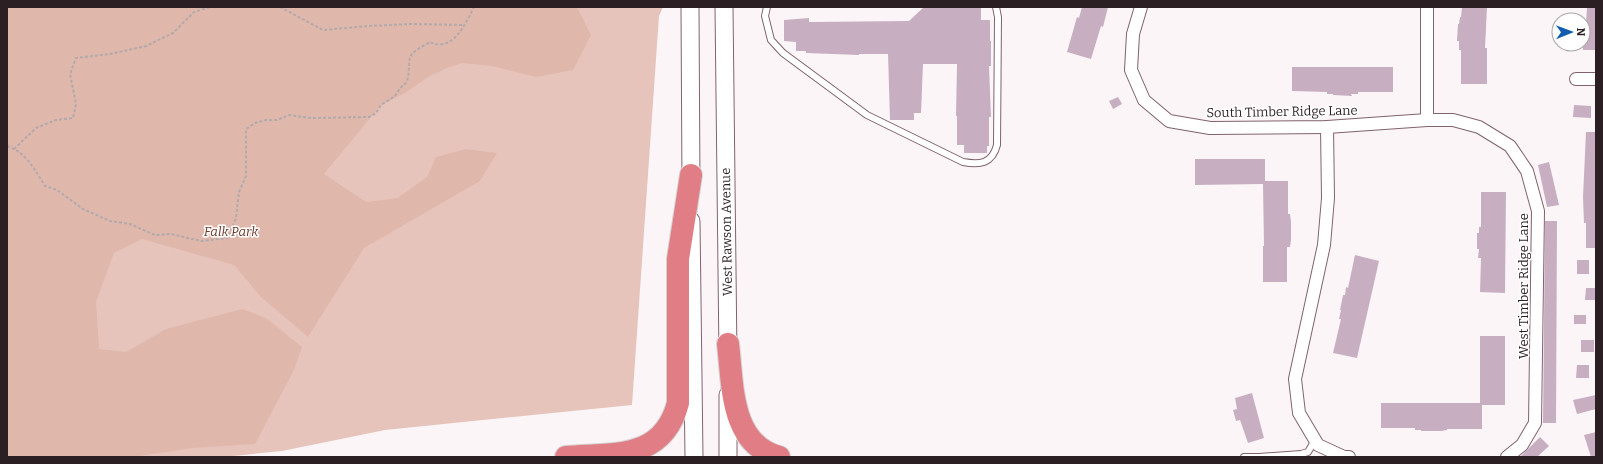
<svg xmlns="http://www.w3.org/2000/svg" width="1603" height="464" viewBox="0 0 1603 464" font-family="Bitter,serif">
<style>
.green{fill:#e6c4bb}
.forest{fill:#e0b7ab}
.building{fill:#c8aec1}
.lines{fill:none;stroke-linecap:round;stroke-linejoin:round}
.service-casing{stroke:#80636d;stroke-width:8}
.minor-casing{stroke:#80636d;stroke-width:14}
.secondary-casing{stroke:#80636d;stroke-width:19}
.motorway-casing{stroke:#d5d2d3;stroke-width:24}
.path{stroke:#b2a9ac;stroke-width:2;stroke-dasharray:3 2;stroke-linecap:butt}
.service{stroke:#fff;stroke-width:6}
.minor{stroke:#fff;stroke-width:12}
.secondary{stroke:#fff;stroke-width:17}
.motorway{stroke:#e17d84;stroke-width:22}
.labels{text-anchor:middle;stroke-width:3;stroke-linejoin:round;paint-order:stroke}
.street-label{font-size:13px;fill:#2b1f23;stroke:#fff}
.park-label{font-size:13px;font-style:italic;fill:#6e392a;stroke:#fff}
</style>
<rect width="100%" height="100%" fill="#fcf5f7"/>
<polygon class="green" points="7,7 663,7 659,16 632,405 385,430 282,451 223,457 7,457"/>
<polygon class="forest" points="7,7 577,7 591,35 573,70 536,77 492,66 462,63 447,68 428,77 405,93 381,105 324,174 366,202 398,198 427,177 436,157 466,149 497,153 480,181 364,248 308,337 261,297 234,265 142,239 114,253 96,302 99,349 126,352 166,329 242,309 266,318 302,347 294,370 255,444 192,448 133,457 7,457"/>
<g class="building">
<polygon points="924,7 981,7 981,20 990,20 990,41 991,41 991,66 989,66 991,117 989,117 989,146 987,146 987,153 964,153 964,145 957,145 957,116 956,116 957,64 923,64 921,113 914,113 914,120 890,120 888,54 859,54 859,55 806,53 806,51 796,51 796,42 784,41 784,20 809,18 809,22 909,21"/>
<polygon points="1082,7 1108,7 1103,27 1101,26 1091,59 1067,52 1077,17 1079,18"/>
<polygon points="1462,7 1487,7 1485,48 1487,48 1487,84 1461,84 1461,50 1459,50 1459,41 1457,41 1458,24 1459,24 1460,17 1461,17"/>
<polygon points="1587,7 1596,7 1596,50 1583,50 1583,24 1586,24"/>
<polygon points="1292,67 1393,67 1393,92 1358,92 1358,94 1351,94 1352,96 1333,95 1333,94 1327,94 1327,92 1292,91"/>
<polygon points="1118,97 1122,104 1113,109 1109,101"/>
<polygon points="1574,105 1591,106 1591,118 1573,117"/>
<polygon points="1586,132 1596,132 1596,248 1586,248 1586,223 1584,223 1583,197"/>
<polygon points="1195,159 1265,159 1265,181 1288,181 1288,214 1290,214 1291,222 1291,240 1290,247 1287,247 1287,282 1263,282 1263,246 1264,246 1263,184 1195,185"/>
<polygon points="1549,162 1559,205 1547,207 1538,165"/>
<polygon points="1481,192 1506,192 1505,293 1480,292 1481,258 1478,258 1479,249 1477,249 1477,233 1479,233 1479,227 1481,227"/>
<polygon points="1545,221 1557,221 1556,423 1543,423"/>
<polygon points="1355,255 1379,261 1357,358 1333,353 1341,319 1339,319 1341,310 1340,310 1343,295 1345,295 1346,287 1348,288"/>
<rect x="1577" y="260" width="12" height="14"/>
<polygon points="1586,288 1596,288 1596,300 1585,300"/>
<rect x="1574" y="315" width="12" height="9"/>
<polygon points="1480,336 1505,336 1505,405 1482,405 1482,429 1447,429 1447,430 1441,431 1421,431 1421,430 1415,430 1415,428 1381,428 1381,403 1480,403"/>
<rect x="1581" y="340" width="13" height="12"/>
<polygon points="1577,365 1589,365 1589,378 1576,378"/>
<polygon points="1252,393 1264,438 1248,443 1240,420 1236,421 1233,410 1237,409 1235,398"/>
<polygon points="1596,395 1596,409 1577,414 1573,400"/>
<polygon points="1596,432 1596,457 1591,457 1584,435"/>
<polygon points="1540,437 1549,446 1537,457 1520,457"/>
</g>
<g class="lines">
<g class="service-casing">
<g id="service">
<path d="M767 7 765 16 771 40 783 53 867 115 963 162C980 165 992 164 997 145L998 17 996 7"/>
<polyline points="1244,457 1257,457"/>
<polyline points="1259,457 1301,454 1308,452 1315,440"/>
</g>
</g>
<g class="minor-casing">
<g id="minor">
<polyline points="1141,7 1133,34 1131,70 1144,100 1169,121 1210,128 1327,127 1427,120 1453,120 1479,127 1510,146 1527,171 1538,211 1535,423 1522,445 1507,457"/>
<polyline points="1427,7 1427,120"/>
<polyline points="1576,79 1596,79"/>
<polyline points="1327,127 1328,198 1324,245 1295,379 1299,413 1318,445 1344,457 1349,457"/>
</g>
</g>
<g class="secondary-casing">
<g id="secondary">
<polyline points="690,7 691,187"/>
<polyline points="724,7 728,357"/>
<polyline points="691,221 694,457"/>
<polyline points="728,457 728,395"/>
</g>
</g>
<g class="motorway-casing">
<g id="motorway">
<path d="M728 344C733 385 730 444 779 457"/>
<path d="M566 457C614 453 663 461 678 403V259L691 175"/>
</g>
</g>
<g class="path">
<polyline points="280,7 323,30 369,26 411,24 464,25"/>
<path d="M7 146C26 152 35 170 45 186L57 190 83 209 110 221 130 224 155 235 171 234 201 241 228 238 236 218 239 192 246 176V129L255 123 266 120H277L289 115 311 118 369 117 376 113 381 105 395 96 400 88 407 82C413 55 401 58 430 42 453 53 465 24 474 7"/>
<polyline points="14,149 36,128 56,120 73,118 76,104 70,74 76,58 110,54 146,46 173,33 194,12 210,7"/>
</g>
<use href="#service" class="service"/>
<use href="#minor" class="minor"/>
<use href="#secondary" class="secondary"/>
<use href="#motorway" class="motorway"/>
</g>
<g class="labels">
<g class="street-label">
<text transform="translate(1282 111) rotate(-1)" y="5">South Timber Ridge Lane</text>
<text transform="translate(726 232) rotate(-91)" y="5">West Rawson Avenue</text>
<text transform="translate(1523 286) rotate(-90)" y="5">West Timber Ridge Lane</text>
</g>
<g class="park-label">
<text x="231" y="236">Falk Park</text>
</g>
</g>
<rect width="1603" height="464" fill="none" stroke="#2b1f23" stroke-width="16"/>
<g transform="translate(1571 32) rotate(89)"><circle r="19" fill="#ffffff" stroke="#aaa5a7"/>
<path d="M0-3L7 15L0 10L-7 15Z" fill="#135dac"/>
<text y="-6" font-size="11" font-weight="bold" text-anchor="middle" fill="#2b1f23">N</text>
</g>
</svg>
